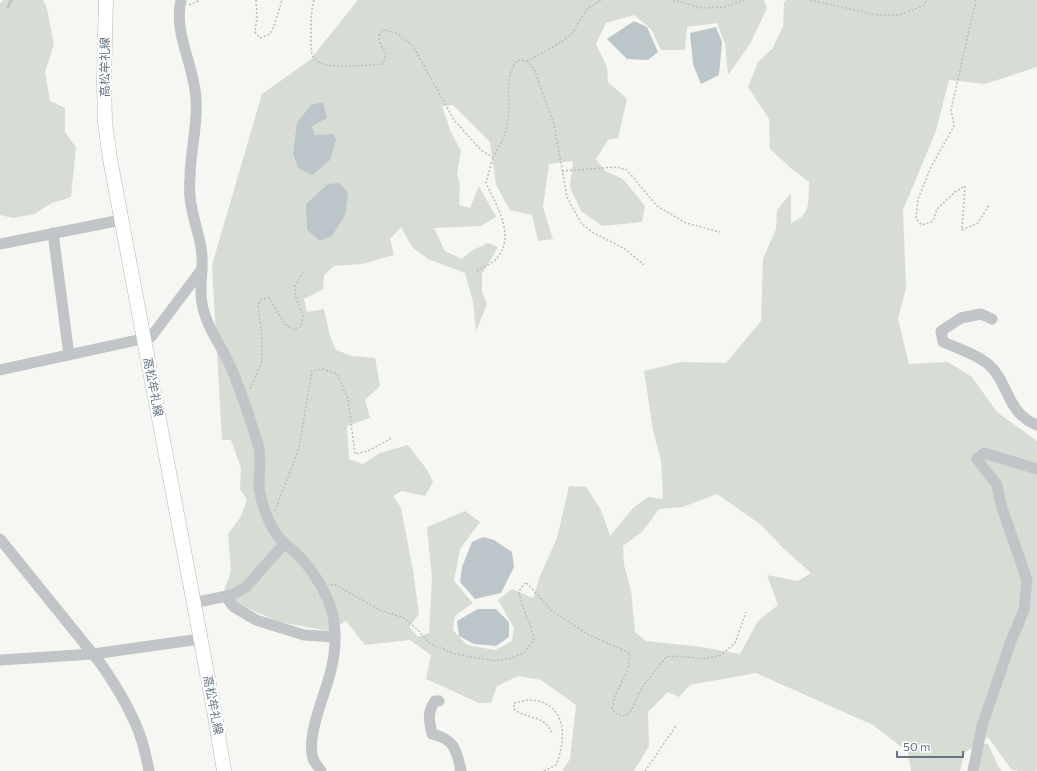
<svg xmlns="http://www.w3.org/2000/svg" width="1037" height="771" viewBox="0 0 1037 771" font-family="Commissioner,'Noto Sans JP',sans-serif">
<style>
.green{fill:#d7ddd4;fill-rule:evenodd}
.water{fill:#bbc5ca}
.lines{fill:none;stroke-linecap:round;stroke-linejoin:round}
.stream{stroke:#bbc5ca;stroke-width:2.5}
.major-casing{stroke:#b4b8bc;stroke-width:15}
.path{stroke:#bbbdbf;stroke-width:1.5;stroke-dasharray:2 2;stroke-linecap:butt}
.minor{stroke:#c1c5c8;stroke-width:11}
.major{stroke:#fff;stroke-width:14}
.labels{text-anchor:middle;stroke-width:4;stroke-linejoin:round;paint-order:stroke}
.street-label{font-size:12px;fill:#667583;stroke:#fff}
</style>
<rect width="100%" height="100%" fill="#f6f6f3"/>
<g class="green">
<polygon points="4,0 43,0 47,9 54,44 45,72 50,101 65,108 65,132 76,147 71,197 52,203 34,214 13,218 0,215 0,3"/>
<path d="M358 0H764L767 8 750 44 728 75 725 44 717 23 687 27 685 50H661L651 29 634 15 606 23 596 44 607 67 608 82 627 99 618 138 608 140 596 159 605 171 623 179 645 206 642 222 602 226 581 211 570 187 573 161 549 164 543 207 553 239 538 241 532 215 510 210 496 185 490 142 453 105 442 106 451 132 461 151 457 174 460 185 459 205 470 208 479 186 496 217 481 226 434 228 445 251 462 259 471 251 488 243 498 247 482 274V292L487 304 476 332 473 302 465 273 428 259 412 247 401 227 390 239 394 255 362 264 334 266 324 275 323 289 304 299 307 312 324 309 330 336 336 350 352 356 375 358 380 386 365 400 370 418 347 426 349 459 363 464 380 453 408 445 428 471 433 482 425 496 402 491 393 496 401 508 413 570 419 614 409 627 418 637 429 633 432 579 427 527 465 511 480 522 460 549 454 581 473 603 455 616 453 630 467 645 495 650 512 641 514 628 498 600 512 589 533 598 540 576 557 538 569 486 586 487 601 510 610 536 633 508 648 497 663 499 661 460 653 430 644 371 681 362 726 363 761 321 763 259 776 229 777 210 791 193V223C812 214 808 203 809 182L792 169 770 149 769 119 748 87 758 62 772 49 783 27 784 3 786 0H1037V67L985 84 949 80 936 131 903 210 906 288 898 319 909 364 948 362 972 377 997 412 1037 441V770L1035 771H1018L1011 769 988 737 964 753 960 771H911L908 752 873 725 756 673 690 685 679 697 668 692 648 712 649 746 634 771H562L570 759 576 705 541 680 518 676 497 686 491 703H479L426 679 431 655 410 640 365 645 346 621 329 631 279 622 238 604 224 591 231 571 228 534 240 518 247 500 240 489 241 468 231 440H222L212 265 262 94 310 60ZM717 494 760 524 784 549 811 573 798 581 767 575 778 605 758 621 740 654 702 647 646 641 635 632 631 590 624 565 623 546 642 532 659 509 683 507Z"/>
<polygon points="982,743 988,744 998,766 1002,771 975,771"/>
</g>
<g class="water">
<polygon points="634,21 647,27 658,52 648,60 627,59 607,39"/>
<polygon points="716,27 722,42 719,75 701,84 693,64 690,33"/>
<polygon points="323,102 327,118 312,126 314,135 333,134 336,140 330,160 312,175 298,168 293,154 297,123 311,105"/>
<polygon points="339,183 348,193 345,215 332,236 320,241 307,230 306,204 328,184"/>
<polygon points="483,537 494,540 512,552 514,567 501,593 475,599 460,582 462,567 472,542"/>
<polygon points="478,609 496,609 509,622 509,637 496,646 474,644 459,636 457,621"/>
</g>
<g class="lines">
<polyline class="stream" points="8,7 11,0"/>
<g class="major-casing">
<polyline id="major" points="106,0 104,80 105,122 110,159 214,710 224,771"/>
</g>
<g class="path">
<polyline points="256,0 257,17 255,32 260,38 270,34 274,26 282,0"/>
<path d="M314 0C311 11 311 22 311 34 311 41 310 52 314 58 322 71 368 65 383 64L386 54 380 44 379 34 384 30 396 33 413 46 454 120 482 151 493 157C500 145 507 133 508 120 511 100 503 75 518 60L527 61 534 69 554 124 567 197 581 223 592 232 625 249 644 265"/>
<polyline points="673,0 701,8 725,7 744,0"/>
<polyline points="810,0 877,15 899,15 923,6 927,0"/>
<polyline points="976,0 951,110 954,126 931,167 918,199 916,219 922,225 933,221 937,209 955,192 965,186 962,230 978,223 989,205"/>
<polyline points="189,5 198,1 198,0"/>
<polyline points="527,61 555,46 571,35 587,9 601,0"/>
<polyline points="562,171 616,167 627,170 657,206 686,223 720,232"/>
<path d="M477 271C483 267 491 264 496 259 517 237 496 205 486 183L493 157"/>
<polyline points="250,389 262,361 262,336 258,305 262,299 269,298 285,324 293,330 302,326 303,315 295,296 295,286 303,272"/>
<polyline points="275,511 299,448 312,371 323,369 337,374 348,399 355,454 368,451 392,438"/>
<path d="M331 585 334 584 380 610 404 618 417 629 429 643 455 654 495 661 512 658 525 652 534 639C531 622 521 608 519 591L526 582 552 611 589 635 630 653 628 669 615 696 612 709 616 714 623 716 630 713 641 689 666 657 680 656 704 659 721 655 735 643 746 612"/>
<path d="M544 771 556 765C567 739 567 702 530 700 525 700 519 702 514 703V709C527 720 544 714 552 733"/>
<polyline points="645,771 676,726"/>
</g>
<g class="minor">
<path d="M181 0C173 34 195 66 196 100 198 126 190 152 190 178 189 189 190 203 193 214 196 229 202 243 202 258 203 273 199 288 202 303 206 328 223 347 232 370 242 393 250 419 258 444 262 457 259 470 259 484 259 497 265 512 270 523 278 540 284 542 297 554 310 566 324 589 330 605 337 626 336 649 331 670 326 693 304 739 314 761 316 764 319 768 321 771"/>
<polyline points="53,233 69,355"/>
<polyline points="0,244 121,220"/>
<path d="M992 319 981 314 961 318 941 331 943 342C957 348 976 354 988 364 1009 382 1006 413 1037 425"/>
<polyline points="0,370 151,337 202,269"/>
<path d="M0 539 101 664C117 687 133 713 142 741 145 751 147 761 149 771"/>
<polyline points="226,597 234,607 256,620 304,635 335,637"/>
<polyline points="193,603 232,595 246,587 284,544"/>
<polyline points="0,660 93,654 200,639"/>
<path d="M439 701H435C427 712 429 721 432 734 454 739 456 749 461 770L460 771"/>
<polyline points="973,771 982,726 1011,641 1024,610 1027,580 1001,505 997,485 977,459 984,453 1037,469"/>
</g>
<use href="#major" class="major"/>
</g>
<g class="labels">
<g class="street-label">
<text transform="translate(105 67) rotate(-90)" y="4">高松牟礼線</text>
<text transform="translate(153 387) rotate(79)" y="4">高松牟礼線</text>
<text transform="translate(213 705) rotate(79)" y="4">高松牟礼線</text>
</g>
</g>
<path d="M897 751v6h66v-6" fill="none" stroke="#667583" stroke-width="2"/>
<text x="903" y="751" font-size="12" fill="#667583" stroke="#ffffff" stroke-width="3" paint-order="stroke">50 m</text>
</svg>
